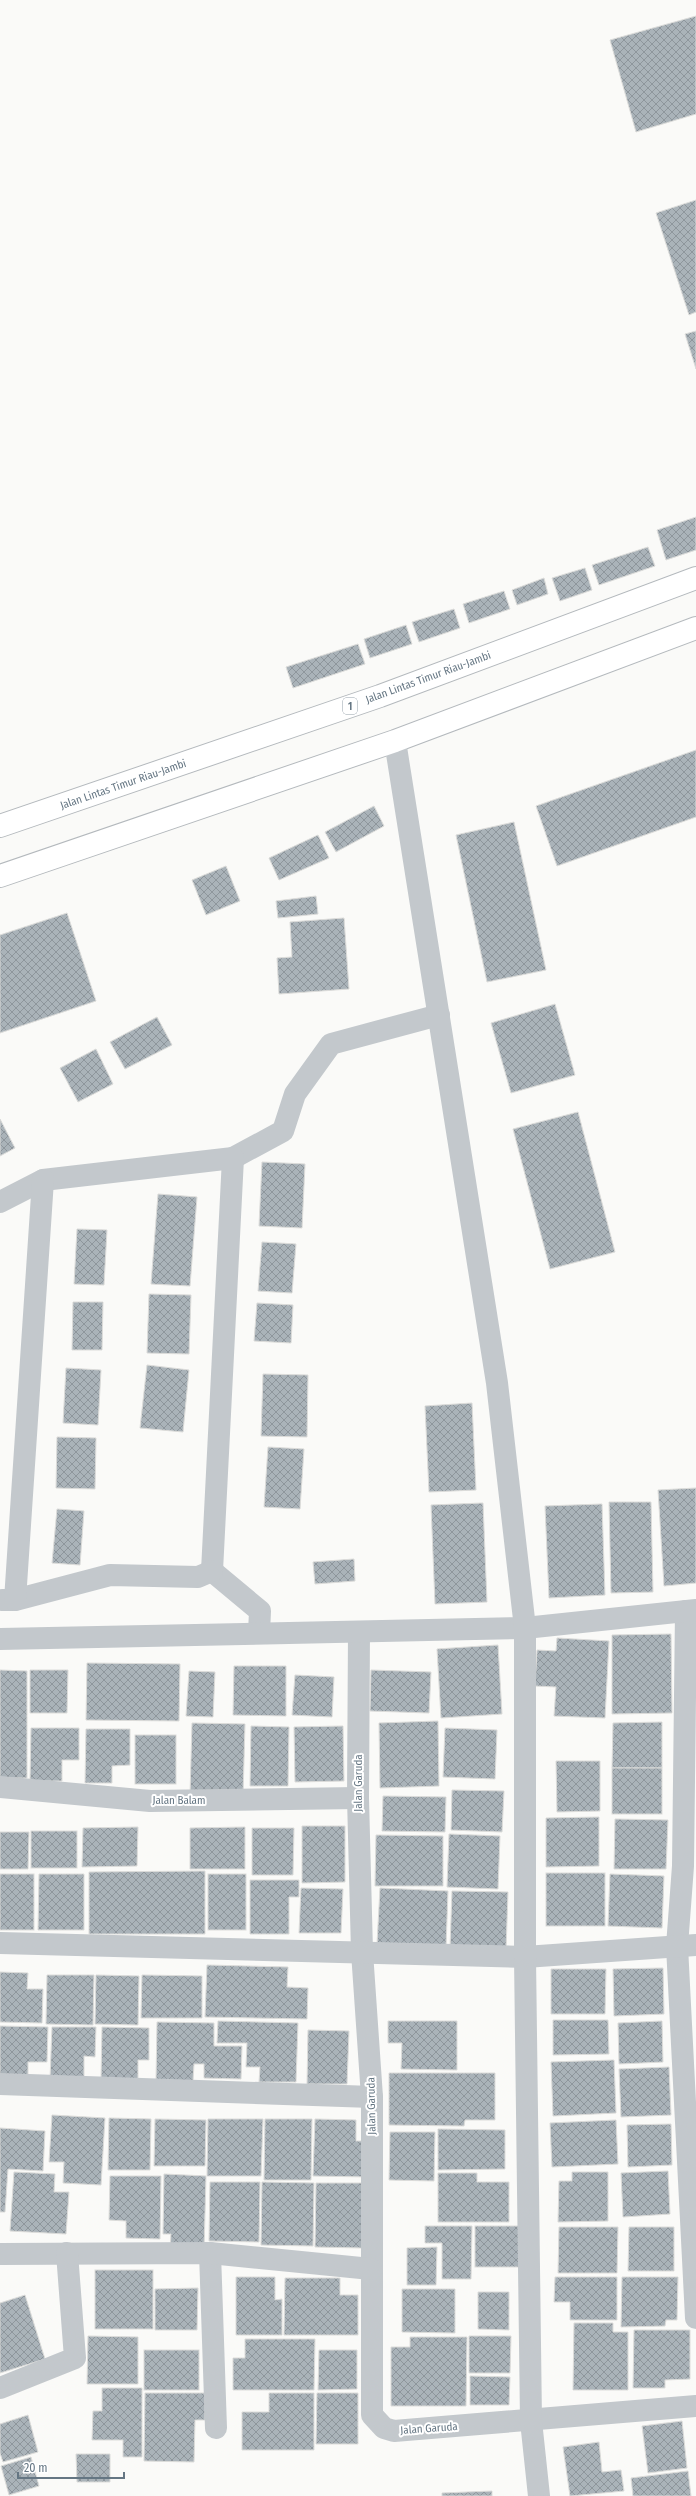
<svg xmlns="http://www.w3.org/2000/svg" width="696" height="2496" viewBox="0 0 696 2496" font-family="'Fira Sans Condensed',sans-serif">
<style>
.building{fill:url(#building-cross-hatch);stroke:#dcdcda}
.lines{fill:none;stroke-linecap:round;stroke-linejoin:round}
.trunk-casing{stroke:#b4b9bd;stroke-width:24}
.minor{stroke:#c3c8cc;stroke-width:22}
.tertiary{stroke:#c3c8cc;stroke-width:22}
.trunk{stroke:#fff;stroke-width:22}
.labels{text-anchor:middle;stroke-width:4;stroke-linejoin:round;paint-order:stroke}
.shield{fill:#fff;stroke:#939fa8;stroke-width:1}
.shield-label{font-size:10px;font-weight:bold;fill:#657683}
.street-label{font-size:11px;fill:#657683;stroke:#fff}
</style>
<defs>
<pattern id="building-cross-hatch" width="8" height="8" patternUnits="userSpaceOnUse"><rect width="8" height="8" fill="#aab3b9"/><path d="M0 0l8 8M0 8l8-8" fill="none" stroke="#8e969c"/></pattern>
</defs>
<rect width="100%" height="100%" fill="#fafaf8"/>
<g class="building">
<polygon points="696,16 696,114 636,132 610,40"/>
<polygon points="696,200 696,312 689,315 656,213"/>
<polygon points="696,331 696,369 685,334"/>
<polygon points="696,517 696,550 666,560 657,530"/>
<polygon points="648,547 655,566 599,585 592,565"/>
<polygon points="585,568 592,590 560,601 552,578"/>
<polygon points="544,578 548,594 517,605 512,590"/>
<polygon points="504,591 510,609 469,623 463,604"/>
<polygon points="454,609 460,628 419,642 412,622"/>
<polygon points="406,625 412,644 370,658 364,639"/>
<polygon points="358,644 365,664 293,688 286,667"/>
<polygon points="696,750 696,817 557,866 536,806"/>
<polygon points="374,806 384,826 336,852 325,832"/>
<polygon points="514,822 546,970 487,982 456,835"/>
<polygon points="318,835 329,858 279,880 269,858"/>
<polygon points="226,866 240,901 206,915 192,880"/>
<polygon points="316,896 318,914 278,918 276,901"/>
<polygon points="67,913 96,1001 0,1033 0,935"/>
<polygon points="344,918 349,989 279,994 277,958 292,957 290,922"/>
<polygon points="555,1004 575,1075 511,1093 491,1023"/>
<polygon points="157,1017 172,1045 125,1069 110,1042"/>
<polygon points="96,1049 113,1084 78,1102 60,1068"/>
<polygon points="578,1112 615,1252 550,1269 513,1129"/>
<polygon points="0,1119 15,1148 0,1156"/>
<polygon points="262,1162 305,1164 302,1228 259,1226"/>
<polygon points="158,1194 197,1197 190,1286 151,1284"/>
<polygon points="77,1229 107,1230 104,1285 74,1284"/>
<polygon points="262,1242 296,1244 292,1293 258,1291"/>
<polygon points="149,1294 191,1295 189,1354 147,1353"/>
<polygon points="73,1302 103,1302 102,1350 72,1350"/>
<polygon points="257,1303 293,1305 291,1343 254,1341"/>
<polygon points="147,1365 189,1370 183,1432 140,1428"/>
<polygon points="66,1368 101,1370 98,1425 63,1423"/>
<polygon points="263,1374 308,1375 307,1437 261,1436"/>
<polygon points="472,1403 476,1490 429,1492 425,1406"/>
<polygon points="57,1437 96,1438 95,1489 56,1488"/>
<polygon points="268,1447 304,1449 300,1509 264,1507"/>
<polygon points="696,1488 696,1583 664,1586 658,1490"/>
<polygon points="609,1502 651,1502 653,1592 611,1593"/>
<polygon points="483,1503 487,1602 435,1604 431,1505"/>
<polygon points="602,1504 605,1595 549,1598 545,1506"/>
<polygon points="57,1509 84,1511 80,1565 52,1563"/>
<polygon points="354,1559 355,1581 315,1584 313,1562"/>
<polygon points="671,1634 672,1713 612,1714 612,1635"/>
<polygon points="557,1638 609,1641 605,1718 554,1716 556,1687 535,1686 537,1650 556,1651"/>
<polygon points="498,1645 502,1714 441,1718 437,1649"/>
<polygon points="87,1663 180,1664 179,1721 86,1720"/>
<polygon points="234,1666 286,1666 286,1716 233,1715"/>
<polygon points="0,1670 27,1671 27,1778 0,1778"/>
<polygon points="30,1670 68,1670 67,1713 30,1713"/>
<polygon points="371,1670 431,1672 429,1713 370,1711"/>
<polygon points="189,1671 215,1672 213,1717 186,1716"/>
<polygon points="295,1675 334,1677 332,1717 292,1715"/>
<polygon points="438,1721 439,1786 380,1788 379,1723"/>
<polygon points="662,1722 662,1768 612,1768 613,1723"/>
<polygon points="192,1723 245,1724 243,1796 190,1795"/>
<polygon points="251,1726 289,1727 288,1786 250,1786"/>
<polygon points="343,1726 344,1781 295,1782 294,1727"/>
<polygon points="31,1728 79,1728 79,1760 62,1760 62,1781 30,1781"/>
<polygon points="445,1728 497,1730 495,1779 443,1777"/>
<polygon points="86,1729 130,1729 130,1765 112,1766 112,1783 85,1783"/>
<rect x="135" y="1735" width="41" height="49"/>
<polygon points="556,1761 600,1761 600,1811 557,1812"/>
<rect x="612" y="1768" width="50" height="46"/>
<polygon points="452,1790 504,1791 502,1832 451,1830"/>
<polygon points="383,1796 446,1797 445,1832 382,1831"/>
<polygon points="599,1817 599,1866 546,1867 546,1818"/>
<polygon points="615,1819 668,1820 666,1869 614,1869"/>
<polygon points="302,1826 345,1826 345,1882 302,1883"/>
<polygon points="138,1827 137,1866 82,1867 83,1828"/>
<polygon points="245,1827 245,1869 190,1869 190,1828"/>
<polygon points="252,1828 294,1828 293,1875 252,1875"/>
<rect x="31" y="1831" width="46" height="37"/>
<polygon points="0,1832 29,1832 28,1869 0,1869"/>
<polygon points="449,1834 500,1836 498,1889 447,1887"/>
<polygon points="376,1835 443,1836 443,1886 375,1886"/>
<polygon points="205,1871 205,1934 89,1934 89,1872"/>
<rect x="546" y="1873" width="59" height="53"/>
<rect x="0" y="1874" width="34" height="56"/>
<polygon points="39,1874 84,1874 84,1930 38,1930"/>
<rect x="208" y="1874" width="38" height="56"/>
<polygon points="610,1874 664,1876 662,1928 608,1926"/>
<polygon points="250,1880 299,1880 299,1897 289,1897 289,1934 250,1934"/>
<polygon points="301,1888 343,1889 341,1933 299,1933"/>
<polygon points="380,1888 448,1891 446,1947 377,1944"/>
<polygon points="452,1891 508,1892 506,1950 450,1948"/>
<polygon points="207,1965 288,1967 287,1987 308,1988 307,2019 205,2017"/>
<polygon points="663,1968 664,2014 614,2016 613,1969"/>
<polygon points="551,1969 606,1969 605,2014 551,2014"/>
<polygon points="0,1972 28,1973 27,1989 43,1989 42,2023 0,2022"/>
<polygon points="47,1975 94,1975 93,2025 46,2024"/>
<polygon points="96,1975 139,1976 138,2025 95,2024"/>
<polygon points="142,1975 202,1976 202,2018 141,2018"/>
<polygon points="553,2020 608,2020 609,2054 553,2055"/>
<polygon points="218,2021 298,2023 296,2082 259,2082 260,2067 246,2067 247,2043 217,2043"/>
<polygon points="388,2021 457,2021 457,2070 401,2069 402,2043 388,2043"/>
<polygon points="662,2021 663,2062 619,2064 618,2023"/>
<polygon points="157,2022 214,2023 214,2046 242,2046 241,2079 204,2078 204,2064 194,2064 193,2081 156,2080"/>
<polygon points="0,2026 48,2027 47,2062 28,2062 28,2079 0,2079"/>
<polygon points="52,2027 96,2027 95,2057 84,2056 84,2079 50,2079"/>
<polygon points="102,2027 149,2028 149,2060 138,2060 138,2079 101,2079"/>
<polygon points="308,2030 349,2031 347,2084 307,2084"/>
<polygon points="614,2060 616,2113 553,2116 551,2062"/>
<polygon points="669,2067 671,2115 621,2117 619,2069"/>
<polygon points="389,2073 495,2073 495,2120 465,2120 464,2126 389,2125"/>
<polygon points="52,2115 105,2118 101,2185 63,2183 64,2162 49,2162"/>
<polygon points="109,2118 151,2119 150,2170 108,2170"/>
<polygon points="155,2119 206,2120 205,2166 154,2166"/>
<polygon points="208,2119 263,2119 261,2176 207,2176"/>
<polygon points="265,2119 312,2119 311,2180 264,2180"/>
<polygon points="315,2119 356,2120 356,2141 371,2141 370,2177 313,2176"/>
<polygon points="616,2120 618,2164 552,2167 550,2123"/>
<polygon points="671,2124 672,2165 628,2167 627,2125"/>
<polygon points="0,2128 45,2131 43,2171 8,2169 5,2212 0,2212"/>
<polygon points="438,2129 505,2130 505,2169 438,2170"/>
<polygon points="390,2132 435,2132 434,2181 389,2180"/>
<polygon points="668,2171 670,2214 623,2217 621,2173"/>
<polygon points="14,2172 55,2174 54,2192 69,2192 66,2234 10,2231"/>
<polygon points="572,2172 608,2172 608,2221 558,2222 559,2181 572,2181"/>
<polygon points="438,2173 477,2173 477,2182 509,2182 509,2222 438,2222"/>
<polygon points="164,2174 206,2176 204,2250 170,2249 171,2234 163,2234"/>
<polygon points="110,2176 161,2176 160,2239 126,2238 126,2221 109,2220"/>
<polygon points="210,2182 260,2182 259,2242 209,2241"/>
<polygon points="262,2182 314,2183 313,2246 261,2245"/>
<polygon points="316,2183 364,2183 363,2248 315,2247"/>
<polygon points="425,2226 472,2226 471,2279 442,2279 442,2243 425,2243"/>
<rect x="475" y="2226" width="49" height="41"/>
<polygon points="559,2227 618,2227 617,2273 558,2273"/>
<polygon points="629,2227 674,2227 674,2271 628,2271"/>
<polygon points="437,2247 436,2285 407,2285 407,2248"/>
<rect x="95" y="2270" width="58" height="59"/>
<polygon points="236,2277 275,2277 275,2300 282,2299 282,2335 236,2335"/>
<polygon points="555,2277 617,2277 617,2320 570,2320 570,2302 554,2302"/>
<polygon points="622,2277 678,2277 677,2320 666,2320 665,2326 621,2327"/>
<polygon points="285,2278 340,2278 340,2295 358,2295 358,2335 284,2335"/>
<polygon points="198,2288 197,2330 155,2330 155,2289"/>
<polygon points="402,2289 455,2289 455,2333 402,2332"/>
<polygon points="478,2292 509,2292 509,2330 478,2329"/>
<polygon points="25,2295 45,2359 0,2373 0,2303"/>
<polygon points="574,2323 613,2323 613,2332 628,2332 628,2390 573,2390"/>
<polygon points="634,2330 690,2330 690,2379 665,2380 665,2388 633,2388"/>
<polygon points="88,2336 138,2337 138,2384 87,2384"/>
<polygon points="469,2336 511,2336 510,2373 469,2373"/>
<polygon points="410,2337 467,2337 466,2406 391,2406 391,2347 410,2347"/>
<polygon points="245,2339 315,2339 314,2390 233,2390 233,2358 245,2358"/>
<rect x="144" y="2350" width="55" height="40"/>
<polygon points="319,2350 357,2350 357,2389 318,2390"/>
<polygon points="470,2376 510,2377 509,2405 470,2405"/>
<polygon points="102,2388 142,2388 142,2457 123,2457 123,2440 92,2440 93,2411 102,2411"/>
<polygon points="145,2393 205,2393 205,2420 195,2420 194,2462 144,2461"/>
<polygon points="269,2393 314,2393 314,2450 242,2450 242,2412 269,2412"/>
<polygon points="317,2393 358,2393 358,2444 316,2444"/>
<polygon points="28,2415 38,2452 3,2462 0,2453 0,2424"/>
<polygon points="682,2421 687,2468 648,2473 642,2426"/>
<polygon points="599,2442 602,2472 621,2470 624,2491 570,2496 563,2447"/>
<polygon points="76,2454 110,2454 110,2482 77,2482"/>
<polygon points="31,2457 39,2486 9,2495 1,2466"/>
<polygon points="688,2471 691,2496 633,2496 631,2478"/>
<polygon points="492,2491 492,2496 442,2496 442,2493"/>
</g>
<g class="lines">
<g class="trunk-casing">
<g id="trunk">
<polyline points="0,826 380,696 696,578"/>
<polyline points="0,876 395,741 696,628"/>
</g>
</g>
<g class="minor">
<polyline points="233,1158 283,1131 295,1094 331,1044 439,1015"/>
<polyline points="0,1202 43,1180 233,1158 212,1571"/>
<polyline points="212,1571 260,1611 259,1633"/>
<polyline points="2,1600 15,1600 110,1575 198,1577 212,1571"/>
<polyline points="15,1600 43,1180"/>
<polyline points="686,1611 683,1866 677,1946 696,2318"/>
<polyline points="359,1632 358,1798 362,1952 372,2097 372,2415 384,2428 394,2431 696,2406"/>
<polyline points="0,1639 525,1628 696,1610"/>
<polyline points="0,1787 150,1801 358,1798"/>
<polyline points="0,1943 525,1957 696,1945"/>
<polyline points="0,2084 372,2097"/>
<polyline points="210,2253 216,2428"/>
<polyline points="0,2254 210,2253 371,2269"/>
<polyline points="0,2388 75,2358 67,2253"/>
</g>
<polyline class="tertiary" points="395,741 497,1383 525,1628 525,1957 531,2421 539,2496"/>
<use href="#trunk" class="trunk"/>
</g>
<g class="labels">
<rect class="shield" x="343" y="698" width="14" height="16" rx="3"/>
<g class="shield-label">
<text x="350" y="710">1</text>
</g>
<g class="street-label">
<text transform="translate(428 677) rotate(-20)" y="4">Jalan Lintas Timur Riau-Jambi</text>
<text transform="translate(123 784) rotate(-19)" y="4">Jalan Lintas Timur Riau-Jambi</text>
<text transform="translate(358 1783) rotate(-90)" y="4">Jalan Garuda</text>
<text x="179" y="1804">Jalan Balam</text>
<text transform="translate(371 2106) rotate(-91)" y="4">Jalan Garuda</text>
<text transform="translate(429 2428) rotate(-4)" y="4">Jalan Garuda</text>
</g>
</g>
<path d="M18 2472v6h106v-6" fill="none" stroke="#657683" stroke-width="2"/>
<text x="24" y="2472" font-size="12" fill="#657683" stroke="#ffffff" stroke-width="3" paint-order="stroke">20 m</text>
</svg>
